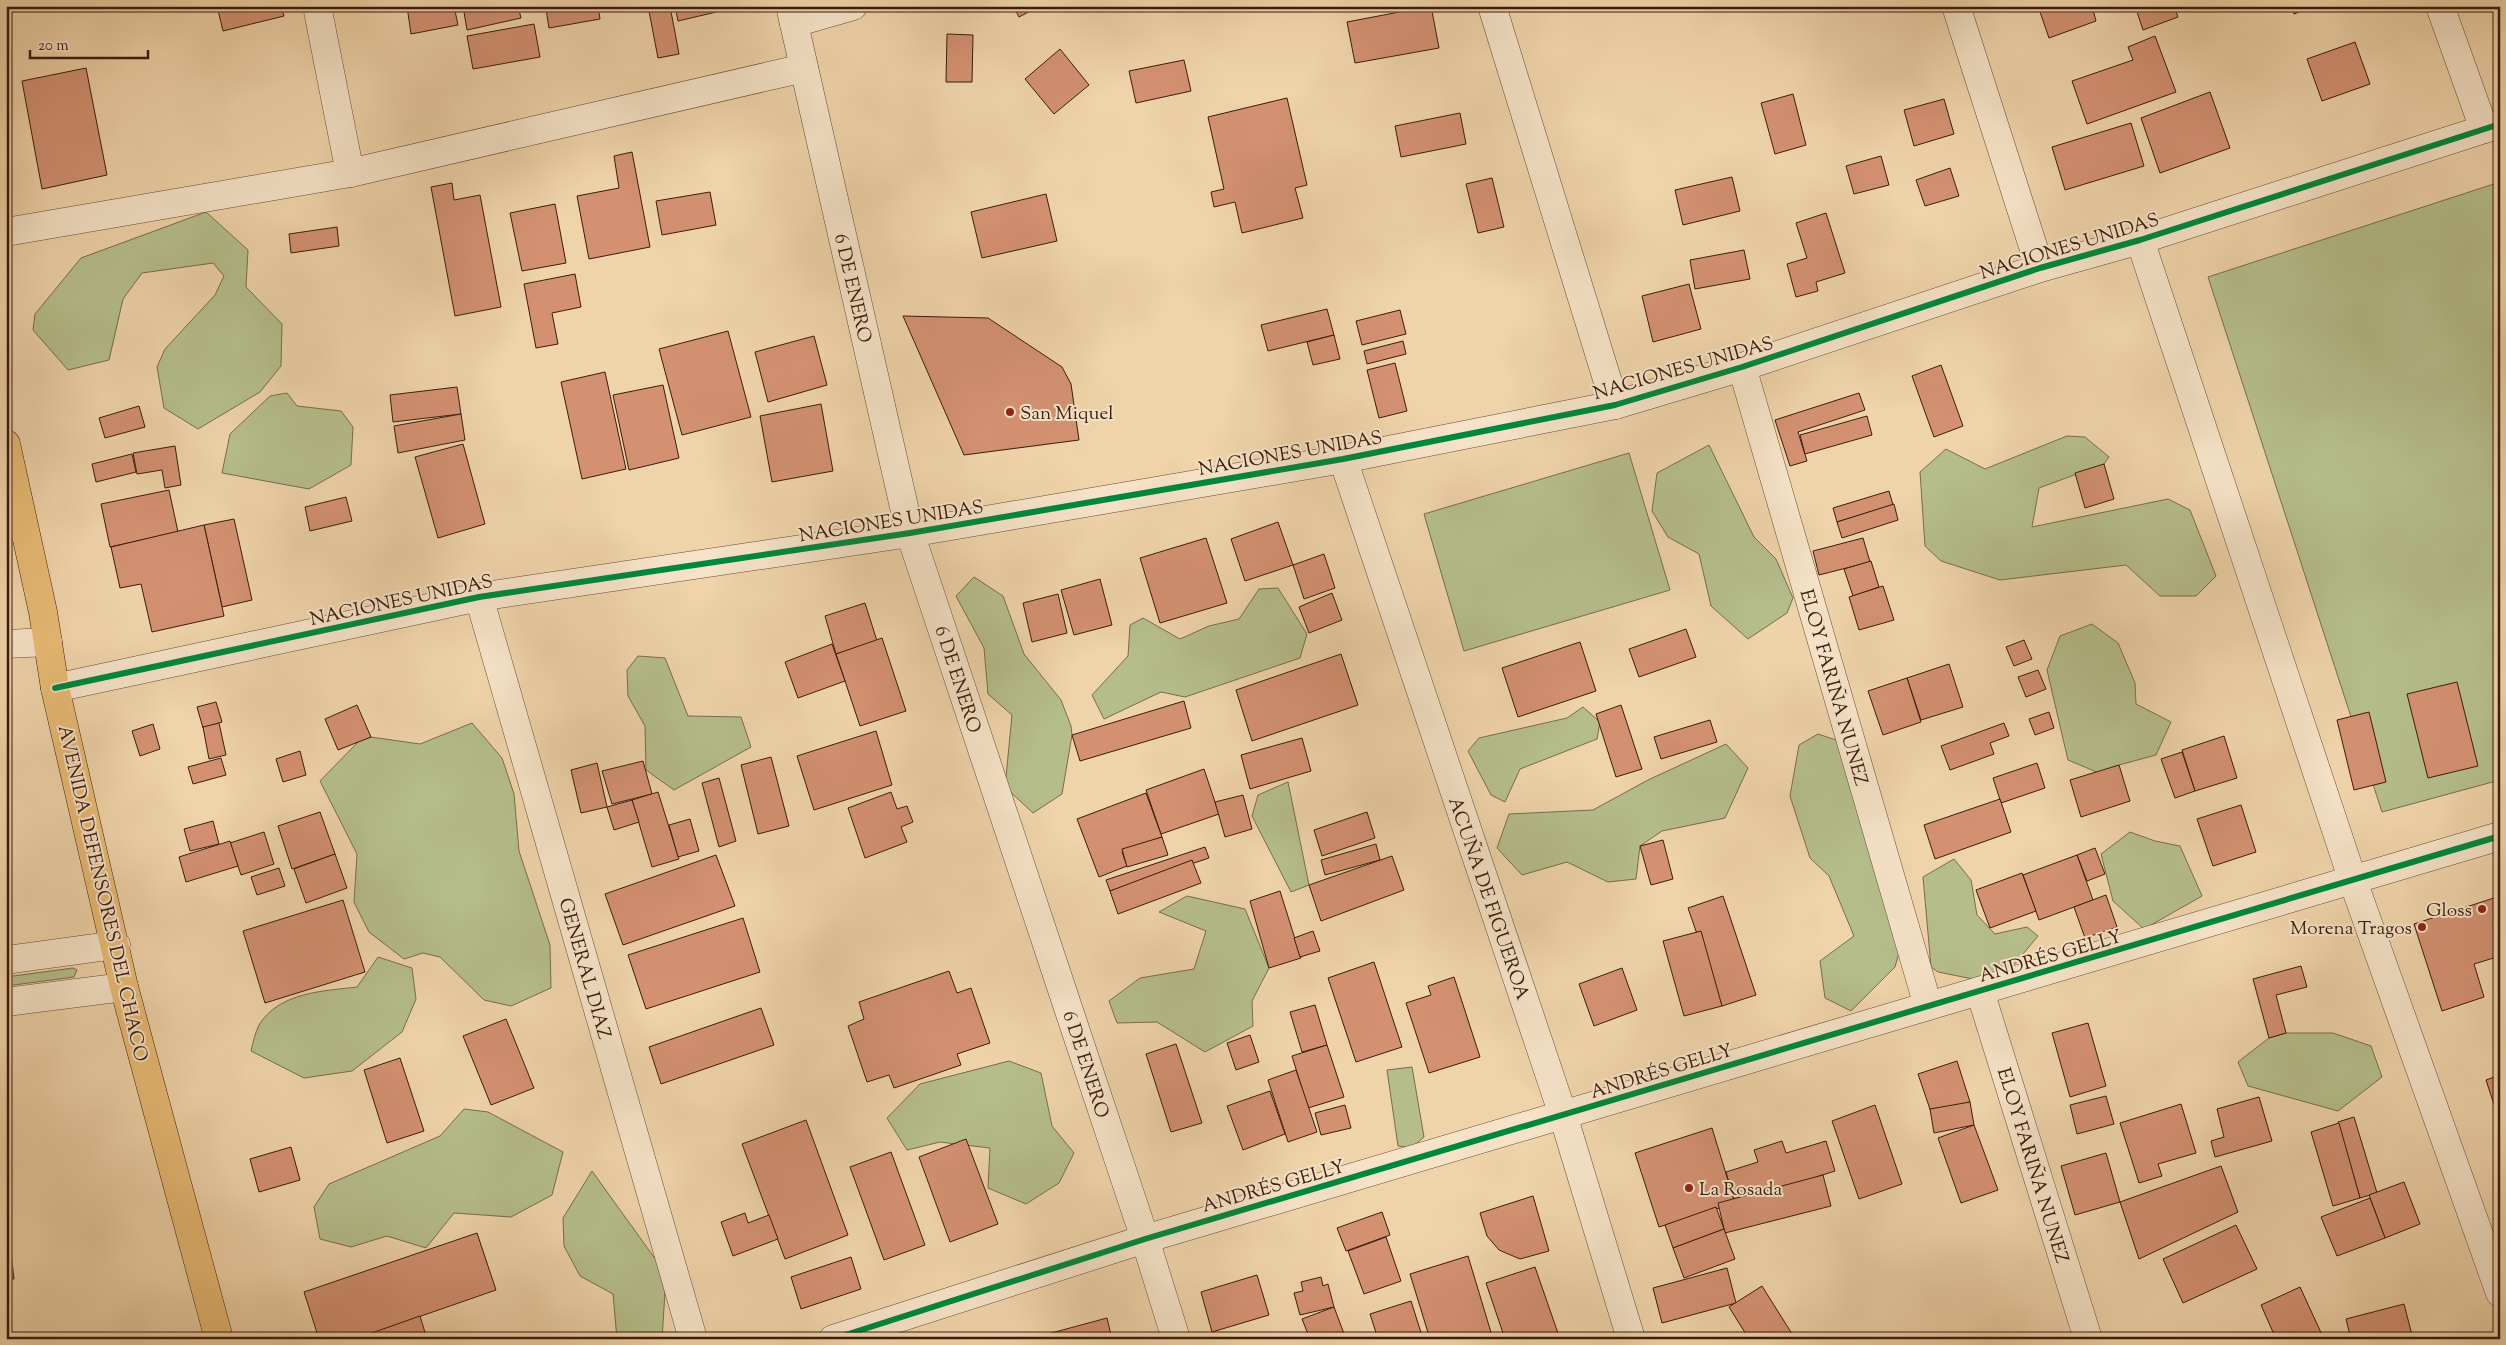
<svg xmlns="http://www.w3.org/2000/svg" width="2506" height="1345" viewBox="0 0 2506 1345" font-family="'Sorts Mill Goudy',serif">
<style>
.green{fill:#b5be8b;stroke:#786c4c}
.building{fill:#d39172;stroke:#3b1b0d}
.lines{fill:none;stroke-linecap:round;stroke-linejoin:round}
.minor-casing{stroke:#684934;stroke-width:29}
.major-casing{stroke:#3b1b0d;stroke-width:29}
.minor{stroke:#f5e2c7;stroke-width:28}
.major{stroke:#e8ba74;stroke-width:28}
.cycleway-casing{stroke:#f5e2c7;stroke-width:9}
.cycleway{stroke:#00873e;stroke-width:6}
.poi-dot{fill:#8f2418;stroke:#f5e2c7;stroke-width:2}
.labels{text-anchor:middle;stroke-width:4;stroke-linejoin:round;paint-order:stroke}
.street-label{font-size:19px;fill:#3b1b0d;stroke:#f5e2c7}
.poi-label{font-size:19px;fill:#3b1b0d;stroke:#f5e2c7;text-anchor:start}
</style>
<rect width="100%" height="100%" fill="#efd3a9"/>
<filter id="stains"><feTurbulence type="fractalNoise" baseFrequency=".004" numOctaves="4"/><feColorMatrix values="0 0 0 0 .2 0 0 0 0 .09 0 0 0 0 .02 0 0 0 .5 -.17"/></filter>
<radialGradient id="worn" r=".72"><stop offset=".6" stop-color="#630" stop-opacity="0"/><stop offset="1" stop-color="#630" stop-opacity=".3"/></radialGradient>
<g class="green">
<polygon points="2500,182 2500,780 2382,812 2208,277"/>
<polygon points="206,212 248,250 246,287 282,324 281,366 260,392 198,429 164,408 157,367 165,349 215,295 224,276 213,263 142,273 123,299 109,360 68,370 33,330 35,314 81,258"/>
<polygon points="287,393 297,406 341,411 353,427 351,465 309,489 222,473 230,434 270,396"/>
<polygon points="2067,436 2085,437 2109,457 2104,464 2039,488 2032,527 2168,499 2190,510 2216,576 2196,596 2160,596 2126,565 2000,580 1941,561 1925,546 1920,472 1946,449 1985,469"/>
<polygon points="1709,445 1754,537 1776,559 1793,598 1787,613 1748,639 1711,606 1699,554 1668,537 1652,511 1657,473"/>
<polygon points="1629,453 1670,590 1464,651 1424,514"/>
<polygon points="974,577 1003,596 1024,654 1061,700 1071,726 1072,735 1062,794 1033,813 1005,787 1012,715 988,694 984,648 956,596"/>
<polygon points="1278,588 1307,634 1300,658 1185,697 1161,692 1104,719 1092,695 1128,656 1130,625 1143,618 1180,639 1209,626 1239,619 1259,589"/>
<polygon points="2092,624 2118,643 2135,683 2136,704 2171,722 2156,755 2119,765 2099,773 2068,760 2047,670 2060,636"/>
<polygon points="638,656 665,658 688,716 741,717 751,747 674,790 646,770 645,726 628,696 627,670"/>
<polygon points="1583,707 1600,722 1597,739 1520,769 1505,802 1491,795 1468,751 1479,738 1567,718"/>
<polygon points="472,723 502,758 514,794 519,851 550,945 551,988 511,1006 484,1000 440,957 423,953 404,959 369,932 354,902 357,854 320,781 358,742 371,737 420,744"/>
<polygon points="1818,734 1860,748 1900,949 1895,967 1851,1011 1825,998 1820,961 1854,936 1829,876 1810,858 1790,796 1799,745"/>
<polygon points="1726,744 1748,768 1725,818 1662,831 1640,846 1636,879 1608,882 1567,862 1522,875 1497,848 1509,814 1593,810 1648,780"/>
<polygon points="1288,782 1309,885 1291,892 1252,816 1258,795"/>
<polygon points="2130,832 2155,841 2180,846 2202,896 2144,929 2113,901 2101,854"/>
<polygon points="1954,859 1971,880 1977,915 1995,934 2027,927 2038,936 1998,984 1938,972 1931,967 1923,877"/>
<polygon points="1187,896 1245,909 1269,968 1252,1001 1253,1026 1205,1052 1157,1022 1117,1023 1109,1001 1140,978 1194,969 1206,931 1159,912"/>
<path d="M378 957 412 968 416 999 402 1032 352 1071 304 1078 251 1051C253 1043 255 1033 259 1025 279 992 324 991 357 987Z"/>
<polygon points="73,968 77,970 74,977 6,986 6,977"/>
<polygon points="2286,1033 2333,1033 2371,1046 2382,1077 2338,1111 2248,1086 2238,1062 2269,1038"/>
<polygon points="1009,1061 1041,1073 1052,1126 1074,1153 1059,1183 1026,1204 988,1188 990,1148 940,1142 907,1150 887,1118 920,1084"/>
<polygon points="1412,1067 1424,1137 1411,1148 1398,1146 1387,1070"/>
<polygon points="464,1109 488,1112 563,1152 552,1195 511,1217 454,1213 426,1248 387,1236 351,1247 320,1239 314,1207 329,1184 440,1136"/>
<polygon points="592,1171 656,1260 665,1292 662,1339 617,1339 613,1294 580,1276 564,1246 563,1218"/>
</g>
<g class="building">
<polygon points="217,6 281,6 284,16 223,31"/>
<polygon points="407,6 454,6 458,25 411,34"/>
<polygon points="463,6 518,6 521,18 467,30"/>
<polygon points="562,6 598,6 600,19 549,28 546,9"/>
<polygon points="648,6 670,6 679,54 658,58"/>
<polygon points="675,6 742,6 678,21"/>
<polygon points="1013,6 1040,6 1019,17"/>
<polygon points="1409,6 1431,6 1439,48 1355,63 1347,22 1410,10"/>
<polygon points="2038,6 2092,6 2096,21 2049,38"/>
<polygon points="2135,6 2174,6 2178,17 2143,30"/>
<polygon points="2291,6 2315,6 2294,14"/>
<polygon points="534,24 540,57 473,69 467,36"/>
<polygon points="947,34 973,35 972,82 946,82"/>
<polygon points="2155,36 2176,92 2087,124 2072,81 2133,60 2128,47"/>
<polygon points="2355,42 2370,84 2322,101 2307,59"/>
<polygon points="1060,49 1089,85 1054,114 1025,79"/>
<polygon points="1184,60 1191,91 1136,103 1129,71"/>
<polygon points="86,68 107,175 42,189 22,81"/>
<polygon points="2210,92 2230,148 2160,173 2141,118"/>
<polygon points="1793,94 1806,145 1775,154 1761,103"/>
<polygon points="1287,98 1307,185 1295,188 1303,218 1242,233 1235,202 1214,207 1211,192 1224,189 1208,117"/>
<polygon points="1944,99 1954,134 1914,146 1904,110"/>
<polygon points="1460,113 1466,144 1401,157 1395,126"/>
<polygon points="2131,123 2144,166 2065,190 2052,147"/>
<polygon points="632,152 650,247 589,259 577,196 619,188 614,156"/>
<polygon points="1881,156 1889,185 1854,194 1846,166"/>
<polygon points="1950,168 1959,196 1925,206 1916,180"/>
<polygon points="1732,177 1740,211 1683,225 1675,190"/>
<polygon points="1492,178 1504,227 1478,233 1466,184"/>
<polygon points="452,183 454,200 480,195 501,307 455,316 431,187"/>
<polygon points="710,192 716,225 662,235 656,201"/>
<polygon points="1046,194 1057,241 982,258 971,212"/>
<polygon points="555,204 566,263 522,271 510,213"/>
<polygon points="1826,213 1845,273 1816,282 1818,291 1796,297 1787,264 1807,258 1796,223"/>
<polygon points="337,227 339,246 291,253 289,234"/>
<polygon points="1744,250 1750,279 1695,289 1690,260"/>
<polygon points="575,274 581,307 552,313 558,344 536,348 524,284"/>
<polygon points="1689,284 1701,329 1653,342 1642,296"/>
<polygon points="1327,309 1334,335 1268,351 1261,325"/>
<polygon points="1400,310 1406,334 1362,345 1356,321"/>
<polygon points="903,316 988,318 1062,367 1071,384 1079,440 964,455"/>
<polygon points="728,331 751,417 682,435 659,349"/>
<polygon points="1334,335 1340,359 1313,365 1307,342"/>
<polygon points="814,336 827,385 768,402 755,352"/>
<polygon points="1403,341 1406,354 1367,364 1364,351"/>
<polygon points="1395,363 1407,411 1379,418 1367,370"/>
<polygon points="1941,365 1963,426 1934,437 1912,376"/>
<polygon points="605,372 626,469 582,479 561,382"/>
<polygon points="663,385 679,458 629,470 613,395"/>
<polygon points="457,387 461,414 393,422 390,395"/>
<polygon points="1859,393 1865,410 1798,432 1807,461 1790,466 1775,420"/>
<polygon points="821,404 833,471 772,482 760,416"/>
<polygon points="139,406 145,427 105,438 99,418"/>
<polygon points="461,414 465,440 398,453 394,426"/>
<polygon points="1867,416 1872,435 1805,454 1800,435"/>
<polygon points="463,444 485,524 438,538 415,457"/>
<polygon points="175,446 181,485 165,488 162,470 137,474 133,453"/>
<polygon points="132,454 136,472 96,482 92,464"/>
<polygon points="2104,464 2114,499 2085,508 2075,473"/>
<polygon points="169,490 178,532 110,547 101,504"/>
<polygon points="1889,491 1893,505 1837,522 1833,508"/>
<polygon points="346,497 352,521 310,531 305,507"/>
<polygon points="1894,504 1898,520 1842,538 1837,522"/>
<polygon points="234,519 252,600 222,607 204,525"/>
<polygon points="1278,522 1293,565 1245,581 1231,539"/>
<polygon points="204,525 224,616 152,632 141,584 120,588 111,547"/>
<polygon points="1206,538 1227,603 1160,623 1140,558"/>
<polygon points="1863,538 1870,562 1819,575 1813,551"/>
<polygon points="1324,554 1335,588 1304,599 1293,565"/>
<polygon points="1871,561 1879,587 1853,596 1844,569"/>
<polygon points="1100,579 1112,625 1074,635 1061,590"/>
<polygon points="1883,586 1894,620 1859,630 1849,597"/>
<polygon points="1332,593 1342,620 1309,633 1299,607"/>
<polygon points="1058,594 1067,633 1032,642 1023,603"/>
<polygon points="865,603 877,641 836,654 825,616"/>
<polygon points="1686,629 1696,657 1639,677 1629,649"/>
<polygon points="882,638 906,711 860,726 836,654"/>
<polygon points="2024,640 2032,659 2014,666 2006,647"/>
<polygon points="1580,642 1596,691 1518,717 1502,668"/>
<polygon points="832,644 845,681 798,698 785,662"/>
<polygon points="1341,654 1358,705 1252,741 1236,690"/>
<polygon points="1949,664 1963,707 1921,720 1907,678"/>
<polygon points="2038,670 2046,689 2026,697 2018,677"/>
<polygon points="1907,678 1921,722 1883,735 1868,691"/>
<polygon points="2457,682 2478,766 2428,778 2407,694"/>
<polygon points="1184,701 1191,728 1080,761 1072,735"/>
<polygon points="216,702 222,722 203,728 197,707"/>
<polygon points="357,705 371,737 338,750 325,719"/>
<polygon points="1621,705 1642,769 1616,777 1596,714"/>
<polygon points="2049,712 2054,728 2035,735 2029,719"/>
<polygon points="2369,712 2386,782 2354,790 2337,720"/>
<polygon points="1710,720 1717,742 1661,759 1654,737"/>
<polygon points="219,723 226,755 209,759 203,727"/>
<polygon points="2004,723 2009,736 1990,743 1994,754 1950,770 1941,746"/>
<polygon points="153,724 160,749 140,756 132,731"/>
<polygon points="876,731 892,785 814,810 797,756"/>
<polygon points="2224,736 2237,778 2195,791 2182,750"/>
<polygon points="1302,738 1311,771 1250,789 1241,755"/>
<polygon points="300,751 306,775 283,782 276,759"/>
<polygon points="2182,752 2195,791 2175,798 2161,759"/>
<polygon points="771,757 789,826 758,834 741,765"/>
<polygon points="221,758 226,775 193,784 188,767"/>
<polygon points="643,761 652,794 612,804 602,771"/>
<polygon points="597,763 607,807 581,813 571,770"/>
<polygon points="2037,763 2045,788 2001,803 1993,778"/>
<polygon points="2119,765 2130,801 2081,817 2070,780"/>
<polygon points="1204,769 1219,814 1161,834 1146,790"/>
<polygon points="719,778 736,841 719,847 702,783"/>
<polygon points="658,792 679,859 652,867 632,800"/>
<polygon points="891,792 897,809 907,806 913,822 901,827 907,842 865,858 848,808"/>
<polygon points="1146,793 1162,837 1122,852 1127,866 1099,877 1077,819"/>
<polygon points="1243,795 1252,829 1225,837 1215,802"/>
<polygon points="2000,799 2011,832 1935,859 1924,825"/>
<polygon points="632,800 639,822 614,830 607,807"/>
<polygon points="2241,805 2256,852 2213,866 2197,819"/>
<polygon points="320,812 335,854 292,869 278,826"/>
<polygon points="1367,812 1375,838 1322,856 1314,830"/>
<polygon points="690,819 699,851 678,857 669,825"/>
<polygon points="213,821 219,844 190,851 184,829"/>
<polygon points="264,832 274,864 241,875 230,843"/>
<polygon points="1162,837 1168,855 1127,867 1122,849"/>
<polygon points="1663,840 1673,879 1651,885 1640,846"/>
<polygon points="230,841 238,866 186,882 179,857"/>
<polygon points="1376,844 1380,860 1325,875 1321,860"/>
<polygon points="1205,847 1209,858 1110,891 1106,880"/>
<polygon points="2095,848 2105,874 2087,881 2077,855"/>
<polygon points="335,854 347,888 306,903 294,869"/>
<polygon points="716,855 735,906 623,945 605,894"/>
<polygon points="2077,855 2093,900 2039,920 2023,875"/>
<polygon points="1392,856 1404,890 1321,921 1309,885"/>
<polygon points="1192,860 1201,883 1118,914 1110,891"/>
<polygon points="279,868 285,886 257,895 251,877"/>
<polygon points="2022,873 2036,911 1990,928 1976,890"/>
<polygon points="1280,891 1301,958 1269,968 1250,901"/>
<polygon points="2106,895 2117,927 2085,938 2074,907"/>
<polygon points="1723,896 1756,995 1722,1006 1688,908"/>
<polygon points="2500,896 2500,956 2474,964 2484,997 2442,1011 2414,924"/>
<polygon points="343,900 365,972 265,1003 243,931"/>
<polygon points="743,918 760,972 646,1009 628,955"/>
<polygon points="1313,931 1320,951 1300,957 1294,938"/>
<polygon points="1701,931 1722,1006 1684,1016 1663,941"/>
<polygon points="1374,962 1402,1047 1356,1062 1328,978"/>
<polygon points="2301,966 2307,987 2276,995 2286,1033 2269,1038 2253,979"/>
<polygon points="1622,968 1637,1010 1594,1026 1579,984"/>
<polygon points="949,971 957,993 971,988 990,1043 957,1054 961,1065 894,1088 889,1075 867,1082 848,1026 864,1019 859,1002"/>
<polygon points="1454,977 1480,1057 1429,1073 1406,1003 1431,995 1428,986"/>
<polygon points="1315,1005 1327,1045 1302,1052 1290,1012"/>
<polygon points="761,1008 774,1045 661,1084 649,1047"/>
<polygon points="506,1019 534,1088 491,1105 463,1036"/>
<polygon points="2088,1023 2106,1086 2070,1097 2052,1033"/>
<polygon points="1250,1035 1259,1062 1236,1070 1227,1043"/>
<polygon points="1176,1044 1202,1123 1171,1132 1146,1054"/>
<polygon points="1327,1045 1344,1097 1308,1108 1292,1056"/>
<polygon points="400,1058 424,1131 387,1143 364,1070"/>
<polygon points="1957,1061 1970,1102 1932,1115 1918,1074"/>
<polygon points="1296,1070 1317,1132 1288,1142 1268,1080"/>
<polygon points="2500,1075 2500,1120 2499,1120 2486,1080"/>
<polygon points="1270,1091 1285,1134 1243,1150 1227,1106"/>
<polygon points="2106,1096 2114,1124 2077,1134 2070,1105"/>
<polygon points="2259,1097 2272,1141 2215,1157 2211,1141 2224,1137 2217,1109"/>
<polygon points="1970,1102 1974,1125 1934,1133 1930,1109"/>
<polygon points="2181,1104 2196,1153 2158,1164 2162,1176 2139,1183 2120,1123"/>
<polygon points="1345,1105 1351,1128 1321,1135 1315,1113"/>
<polygon points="1875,1105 1902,1184 1859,1199 1832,1121"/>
<polygon points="2354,1117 2377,1193 2360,1198 2338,1122"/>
<polygon points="806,1120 848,1235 785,1259 742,1144"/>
<polygon points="2339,1123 2360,1198 2333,1206 2311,1132"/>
<polygon points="1974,1125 1998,1190 1961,1203 1938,1138"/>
<polygon points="1712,1128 1735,1203 1659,1227 1635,1153"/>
<polygon points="966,1139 998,1224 950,1242 919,1157"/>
<polygon points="1782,1141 1786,1153 1826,1141 1835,1171 1735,1203 1726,1172 1758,1162 1754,1150"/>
<polygon points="291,1147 300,1180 259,1192 250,1159"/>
<polygon points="891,1152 925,1245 884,1260 850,1167"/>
<polygon points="2106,1153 2120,1202 2075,1215 2061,1166"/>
<polygon points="2221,1166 2238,1212 2139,1259 2120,1202"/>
<polygon points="1823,1175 1831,1206 1725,1233 1718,1203"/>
<polygon points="2404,1182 2420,1224 2385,1238 2369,1195"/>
<polygon points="1533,1196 1549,1251 1520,1259 1499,1250 1487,1236 1480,1213"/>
<polygon points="2370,1198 2385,1238 2337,1256 2321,1217"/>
<polygon points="1716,1207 1724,1229 1673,1248 1665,1225"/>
<polygon points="1382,1212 1390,1235 1346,1251 1337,1228"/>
<polygon points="745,1213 748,1223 769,1215 778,1239 733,1256 721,1222"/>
<polygon points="2236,1225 2257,1269 2183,1303 2163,1259"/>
<polygon points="1724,1229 1735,1259 1684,1278 1673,1248"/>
<polygon points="477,1233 496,1290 355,1339 319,1339 304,1292"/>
<polygon points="1386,1237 1401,1281 1364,1294 1348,1251"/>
<polygon points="6,1254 11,1254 14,1279 6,1280"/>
<polygon points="1468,1256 1493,1339 1430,1339 1410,1274"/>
<polygon points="851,1257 861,1289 801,1309 791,1277"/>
<polygon points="1535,1267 1560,1339 1505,1339 1486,1283"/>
<polygon points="1727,1268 1736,1303 1662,1323 1653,1288"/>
<polygon points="1257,1275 1269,1315 1212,1332 1201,1292"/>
<polygon points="1321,1277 1323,1286 1328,1284 1334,1307 1300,1315 1294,1293 1303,1291 1301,1282"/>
<polygon points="1762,1286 1794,1337 1790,1339 1749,1339 1729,1307"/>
<polygon points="2300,1287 2323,1337 2276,1339 2261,1305"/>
<polygon points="1411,1301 1423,1339 1378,1339 1370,1314"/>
<polygon points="2404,1304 2413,1339 2351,1339 2346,1319"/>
<polygon points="1334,1307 1346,1339 1310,1339 1302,1319"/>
<polygon points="420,1316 427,1339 355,1339"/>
<polygon points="1107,1318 1112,1339 1029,1339"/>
</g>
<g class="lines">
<g class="minor-casing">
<g id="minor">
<polyline points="317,6 350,173"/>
<polyline points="790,6 910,533 1145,1239 1176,1339"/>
<polyline points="1492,6 1615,405"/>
<polyline points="1956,6 2040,268"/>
<polyline points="2440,6 2484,129"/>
<polyline points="794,23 853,6"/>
<polyline points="6,232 350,173 804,68"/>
<polyline points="2140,240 2353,881 2500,1293"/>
<polyline points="1742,367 1928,1006"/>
<polyline points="1343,459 1563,1115 1631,1339"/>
<polyline points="479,597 693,1339"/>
<polyline points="6,644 48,642"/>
<polyline points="55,688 479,597 910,533 1343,459 1615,405 1742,367 2040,268 2140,240 2500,124"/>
<polyline points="6,960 116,945"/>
<polyline points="1980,991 2088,1339"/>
<polyline points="6,1002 124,987"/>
<polyline points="833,1339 1145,1239 2500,836"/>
</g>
</g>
<g class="major-casing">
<polyline id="major" points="6,444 43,612 55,688 124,987 219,1339"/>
</g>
<use href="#minor" class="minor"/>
<use href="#major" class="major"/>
<g class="cycleway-casing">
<g id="cycleway">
<polyline points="55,688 479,597 910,533 1343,459 1615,405 1742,367 2040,268 2140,240 2500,124"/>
<polyline points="833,1339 1145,1239 2500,836"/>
</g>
</g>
<use href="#cycleway" class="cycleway"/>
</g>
<g class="poi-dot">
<circle cx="1010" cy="412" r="5"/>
<circle cx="2482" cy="909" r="5"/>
<circle cx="2422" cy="927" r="5"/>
<circle cx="1689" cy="1188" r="5"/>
</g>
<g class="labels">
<g class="street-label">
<text transform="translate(2069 245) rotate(-17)" y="7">NACIONES UNIDAS</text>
<text transform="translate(854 288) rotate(77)" y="7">6 DE ENERO</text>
<text transform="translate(1683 367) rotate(-16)" y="7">NACIONES UNIDAS</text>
<text transform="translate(1290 452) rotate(-10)" y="7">NACIONES UNIDAS</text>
<text transform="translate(891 520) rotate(-9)" y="7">NACIONES UNIDAS</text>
<text transform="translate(401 599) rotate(-12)" y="7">NACIONES UNIDAS</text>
<text transform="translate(959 679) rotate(72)" y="7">6 DE ENERO</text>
<text transform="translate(1835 687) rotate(74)" y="7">ELOY FARIÑA NUNEZ</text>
<text transform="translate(104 893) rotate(77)" y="7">AVENIDA DEFENSORES DEL CHACO</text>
<text transform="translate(1490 898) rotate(71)" y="7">ACUÑA DE FIGUEROA</text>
<text transform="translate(2050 955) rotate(-16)" y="7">ANDRÉS GELLY</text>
<text transform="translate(586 968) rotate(74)" y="7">GENERAL DIAZ</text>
<text transform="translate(1087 1064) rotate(72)" y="7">6 DE ENERO</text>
<text transform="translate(1661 1070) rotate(-17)" y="7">ANDRÉS GELLY</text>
<text transform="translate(2034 1165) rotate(73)" y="7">ELOY FARIÑA NUNEZ</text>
<text transform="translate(1273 1185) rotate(-16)" y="7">ANDRÉS GELLY</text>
</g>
<g class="poi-label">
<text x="1020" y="419">San Miquel</text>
<text x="2472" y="916" text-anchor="end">Gloss</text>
<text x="2412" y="934" text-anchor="end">Morena Tragos</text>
<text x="1699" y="1195">La Rosada</text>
</g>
</g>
<rect width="2506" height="1345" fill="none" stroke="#efd3a9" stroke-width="25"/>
<rect x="8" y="8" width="2491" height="1330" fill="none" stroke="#3b1b0d" stroke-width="2.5"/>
<rect x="12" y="12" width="2481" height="1320" fill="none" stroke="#3b1b0d"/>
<path d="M30 50v8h118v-8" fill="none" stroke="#3b1b0d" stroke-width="2.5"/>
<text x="38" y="50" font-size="15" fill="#3b1b0d" stroke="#f5e2c7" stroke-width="4" paint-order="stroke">20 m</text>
<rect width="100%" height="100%" filter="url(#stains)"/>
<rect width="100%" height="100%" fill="url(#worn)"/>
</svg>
